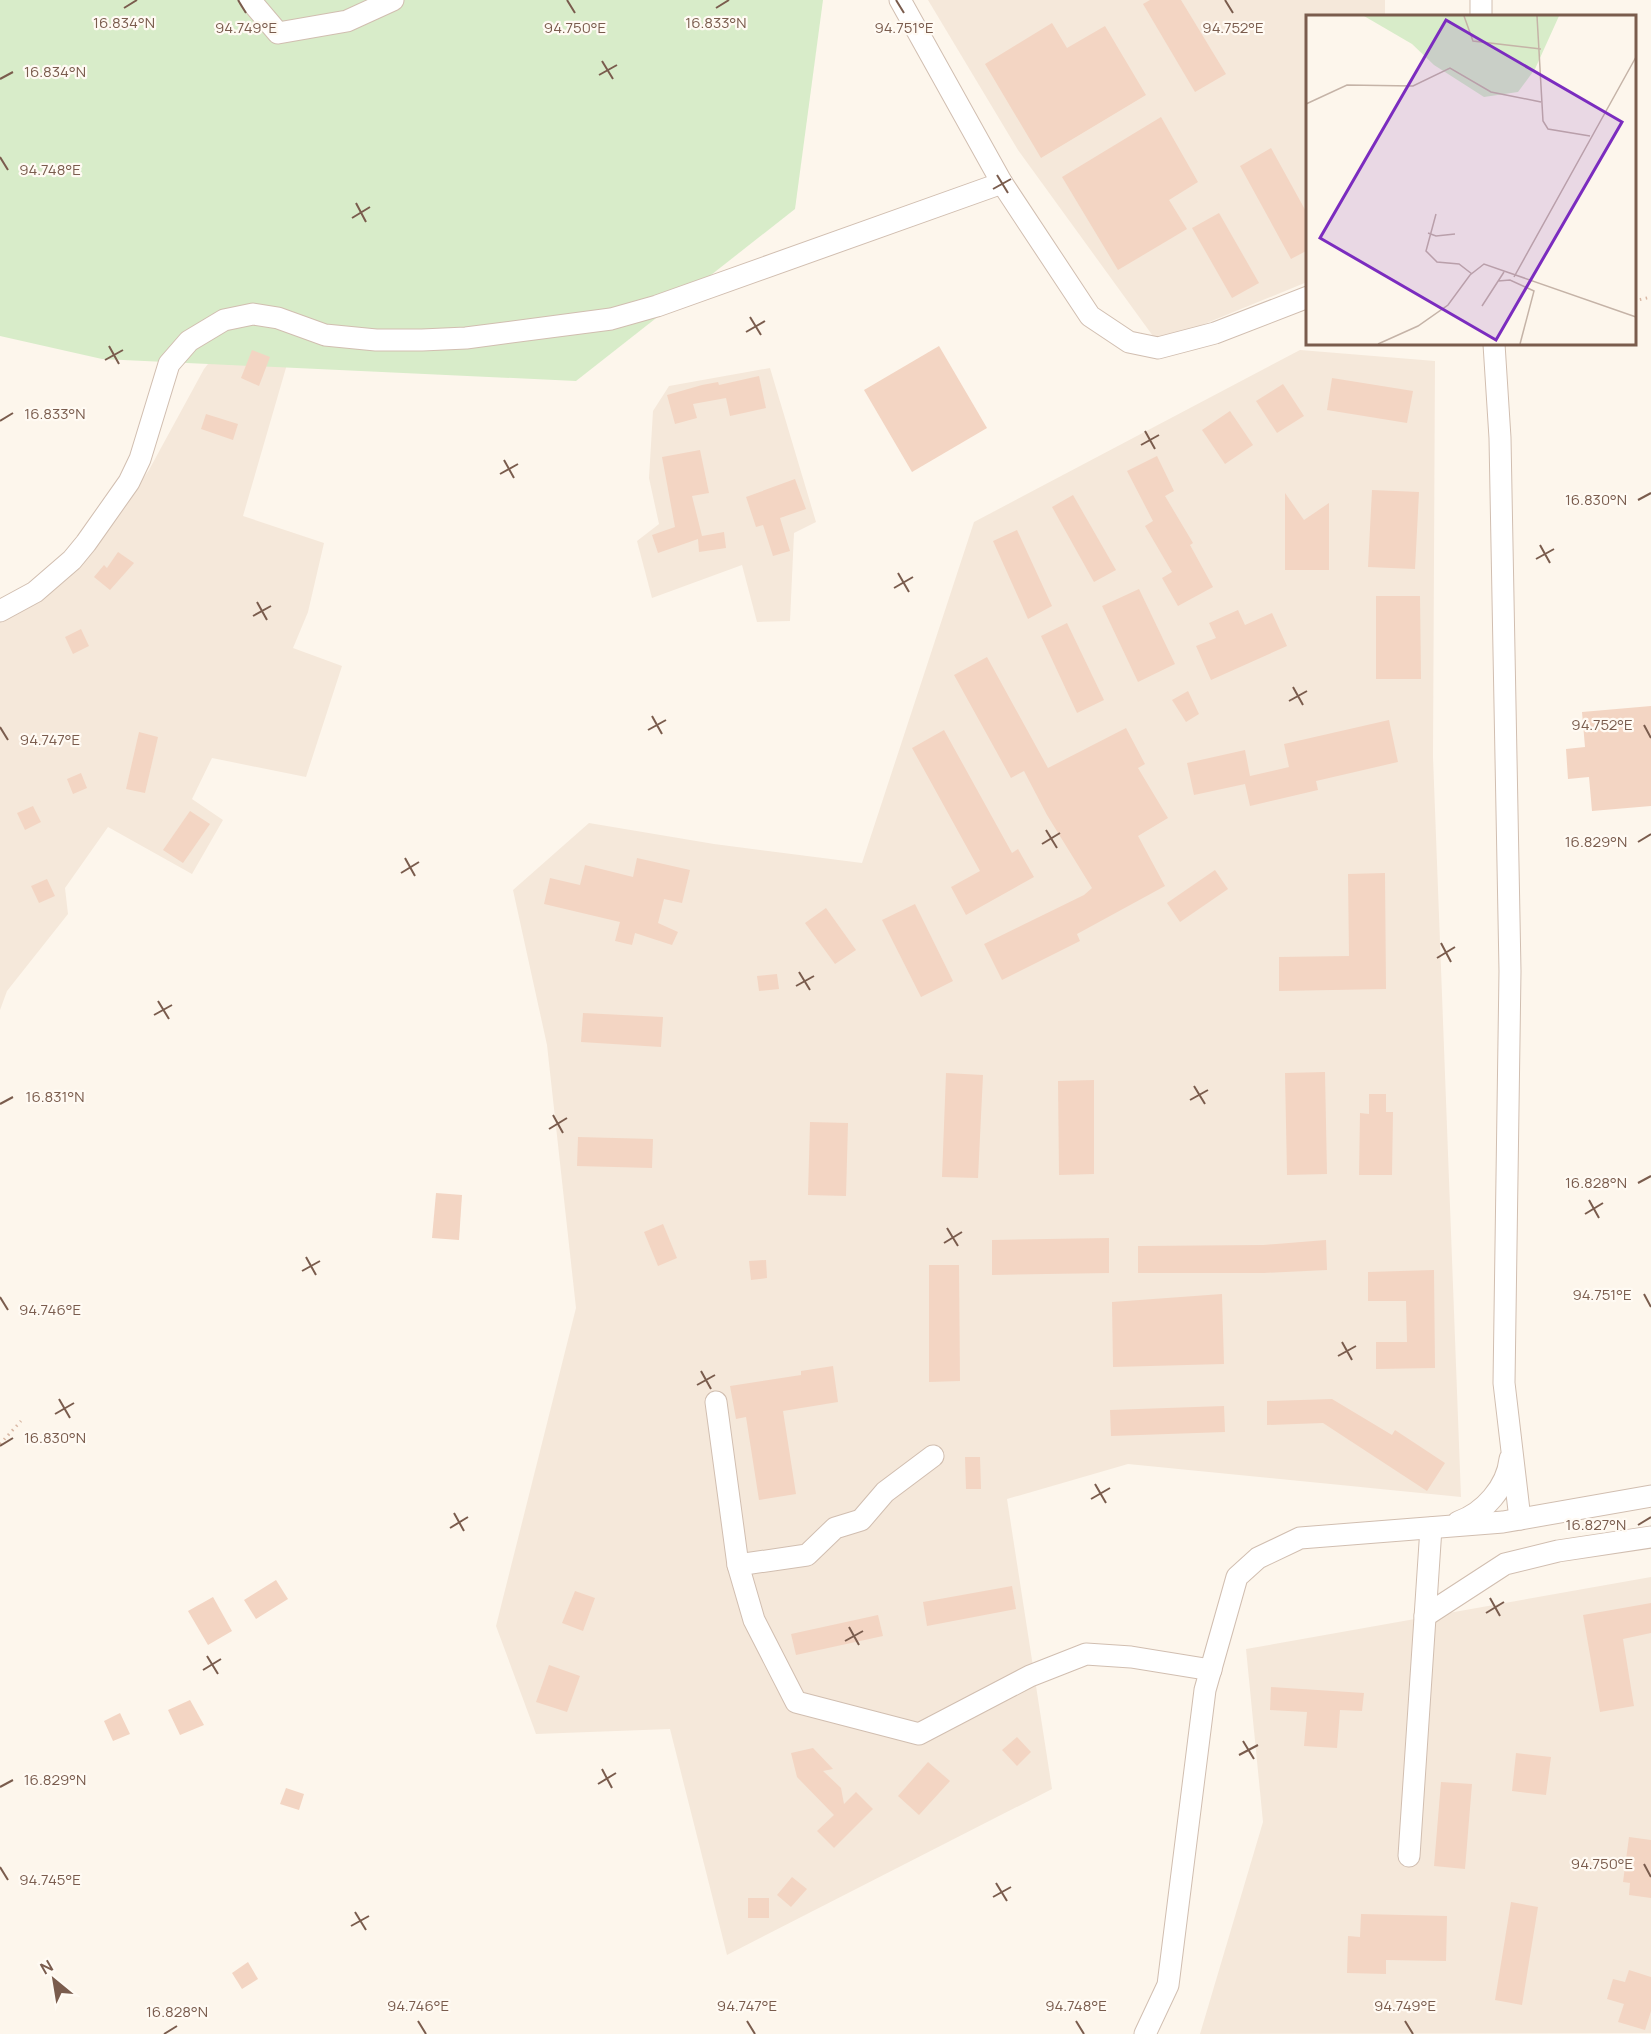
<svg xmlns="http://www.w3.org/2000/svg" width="1651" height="2034" viewBox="0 0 1651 2034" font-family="Manrope,sans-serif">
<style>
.residential{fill:#f5e8da}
.green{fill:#d8ecc9}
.building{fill:#f3d5c3}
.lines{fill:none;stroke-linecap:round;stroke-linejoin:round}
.minor-casing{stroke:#d1beb0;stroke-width:23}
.path{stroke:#d9b8a5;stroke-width:3;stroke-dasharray:1.5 4.5;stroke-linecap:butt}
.minor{stroke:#fff;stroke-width:21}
.ticks{fill:none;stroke:#7a5c4d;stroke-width:2}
.inset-road{fill:none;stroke:#c5b3a7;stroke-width:1.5}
.view{fill:#7b2cbf;fill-opacity:0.15;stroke:#7b2cbf;stroke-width:3}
.inset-edge{fill:none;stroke:#7a5c4d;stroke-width:3}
.ticks-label{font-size:15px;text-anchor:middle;fill:#7a5c4d;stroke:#fffaf3;stroke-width:4.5;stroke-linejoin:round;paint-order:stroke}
</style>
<rect width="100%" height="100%" fill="#fdf6ec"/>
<g class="residential">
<polygon points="928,0 1385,0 1385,16 1308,16 1307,282 1158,343 1018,150"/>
<polygon points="238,326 290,354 243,516 324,543 308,612 293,648 342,666 306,777 212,758 192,799 223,820 192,874 108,827 65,888 68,914 7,991 0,1010 0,622 65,581 103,535 149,470 204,369"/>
<polygon points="1300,350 1435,361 1433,757 1461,1497 1128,1464 1007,1499 1052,1789 727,1955 670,1729 536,1734 496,1626 576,1308 547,1045 513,890 589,823 714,844 862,863 974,522"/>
<polygon points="770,368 816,522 794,533 790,621 757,622 742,565 652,598 637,541 659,524 649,478 653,411 669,386"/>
<polygon points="1651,1577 1651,2033 1200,2034 1263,1822 1246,1649"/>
</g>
<polygon class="green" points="0,0 823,0 795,209 576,381 102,359 0,336"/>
<g class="building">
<polygon points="1150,0 1181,0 1226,74 1195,92 1143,4"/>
<polygon points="1052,23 1067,48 1105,26 1146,95 1041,158 985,64"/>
<polygon points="1161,117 1198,182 1169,200 1187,229 1118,270 1062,177"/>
<polygon points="1271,148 1308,215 1308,250 1291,259 1240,166"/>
<polygon points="1219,213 1259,283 1232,298 1192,228"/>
<polygon points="939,346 987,428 912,472 864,390"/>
<polygon points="252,350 270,357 259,386 241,378"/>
<polygon points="759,376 766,408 730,416 726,398 693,404 697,418 675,424 667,395 702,385 718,382 719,385"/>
<polygon points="1332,378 1413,391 1407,423 1327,410"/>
<polygon points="1283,384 1304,416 1277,433 1256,401"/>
<polygon points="1230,411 1253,445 1225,464 1202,430"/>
<polygon points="206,414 238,424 233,440 201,429"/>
<polygon points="700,450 709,493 692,496 702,536 724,532 726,548 699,552 698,539 658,553 652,535 675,527 662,457"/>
<polygon points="1157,456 1174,491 1165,496 1193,543 1190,545 1213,587 1178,606 1162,578 1172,572 1145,526 1153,521 1127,471"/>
<polygon points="795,479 806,509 780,518 790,551 773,556 763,525 756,527 746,497"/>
<polygon points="1372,490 1419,492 1415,569 1368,567"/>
<polygon points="1285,493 1304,520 1329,503 1329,570 1285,570"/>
<polygon points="1073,495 1116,570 1094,582 1052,507"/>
<polygon points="1017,530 1052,606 1028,619 993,541"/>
<polygon points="118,552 134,563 110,590 94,577 104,565 107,568"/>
<polygon points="1139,589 1175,664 1138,682 1102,606"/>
<polygon points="1376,596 1420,596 1421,679 1376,679"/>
<polygon points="1238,610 1245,625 1272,613 1287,646 1211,680 1196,646 1216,638 1209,623"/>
<polygon points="1067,623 1104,700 1077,713 1041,636"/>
<polygon points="81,629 89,646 73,654 65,637"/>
<polygon points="987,657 1048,768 1126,728 1145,764 1138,768 1168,818 1138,836 1165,886 1077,934 1080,941 1002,980 984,944 1084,895 1092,888 1047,815 1024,771 1011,778 954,675"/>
<polygon points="1188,691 1199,714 1186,722 1172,700"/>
<polygon points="1651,706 1651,806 1592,811 1589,777 1568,779 1566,749 1585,747 1582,712"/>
<polygon points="1389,720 1398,762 1316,781 1318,790 1250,806 1245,784 1194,795 1187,763 1245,750 1250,776 1289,767 1284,744"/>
<polygon points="944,730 1012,853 1018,849 1034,877 966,915 951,887 980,871 912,748"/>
<polygon points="139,732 158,737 145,793 126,789"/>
<polygon points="81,773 87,788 73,794 67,779"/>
<polygon points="33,806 41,822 25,830 17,813"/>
<polygon points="190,811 210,824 183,863 163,850"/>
<polygon points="637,858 690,870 682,903 664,899 658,923 678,932 672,945 635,933 632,945 615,941 620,922 544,904 550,878 580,885 585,865 633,877"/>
<polygon points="1215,870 1228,889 1180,922 1167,903"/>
<polygon points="1385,873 1386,989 1279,991 1279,957 1349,956 1348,874"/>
<polygon points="47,879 55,896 39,903 31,886"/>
<polygon points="915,904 953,981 921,997 882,920"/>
<polygon points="826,908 856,950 835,964 805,923"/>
<polygon points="777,974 779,989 759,991 757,976"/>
<polygon points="583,1013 663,1017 661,1047 581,1042"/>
<polygon points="1325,1072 1327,1174 1287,1175 1285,1073"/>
<polygon points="946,1073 983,1075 978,1178 942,1177"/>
<polygon points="1094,1080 1094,1174 1059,1175 1058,1081"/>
<polygon points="1369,1094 1386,1094 1386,1112 1393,1112 1392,1175 1359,1175 1360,1113 1369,1114"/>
<polygon points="810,1122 848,1123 846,1196 808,1195"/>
<polygon points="578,1137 653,1139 652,1168 577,1166"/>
<polygon points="436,1193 462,1195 459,1240 432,1238"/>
<polygon points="663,1224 677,1258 658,1266 644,1232"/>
<polygon points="1109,1238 1109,1273 992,1275 992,1240"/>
<polygon points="1326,1240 1327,1270 1264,1273 1138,1273 1138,1246 1263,1245"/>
<polygon points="766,1260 767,1278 751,1280 749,1261"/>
<polygon points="929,1265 959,1265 960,1381 929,1382"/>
<polygon points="1434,1270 1435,1368 1376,1369 1376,1342 1407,1342 1406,1301 1368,1301 1368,1272"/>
<polygon points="1222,1294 1224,1364 1113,1367 1112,1302"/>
<polygon points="833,1366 838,1402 783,1411 796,1494 759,1500 746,1417 736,1419 730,1386 801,1375 801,1371"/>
<polygon points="1332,1399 1392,1435 1395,1430 1445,1463 1427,1491 1323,1423 1267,1425 1267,1401"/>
<polygon points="1224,1406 1225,1432 1111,1436 1110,1410"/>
<polygon points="965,1457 980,1457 981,1489 966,1489"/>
<polygon points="276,1580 288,1599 256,1619 244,1600"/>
<polygon points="1012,1586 1016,1609 927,1626 923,1602"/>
<polygon points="575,1591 595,1598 583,1631 562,1623"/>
<polygon points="213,1597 232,1631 208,1645 188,1611"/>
<polygon points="1651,1603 1651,1633 1623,1639 1634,1706 1600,1712 1583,1615"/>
<polygon points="878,1615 883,1636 796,1655 791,1634"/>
<polygon points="549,1665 580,1676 567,1712 536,1702"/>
<polygon points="1271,1687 1364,1693 1362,1711 1340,1710 1337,1748 1304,1746 1307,1712 1270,1710"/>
<polygon points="190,1700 204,1725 180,1735 168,1710"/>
<polygon points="120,1713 130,1734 113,1741 104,1721"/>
<polygon points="1017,1737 1031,1752 1017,1766 1002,1750"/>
<polygon points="813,1748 833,1769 823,1771 841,1788 844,1804 856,1792 873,1809 834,1848 817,1831 834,1815 797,1777 791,1753"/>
<polygon points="1516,1753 1551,1757 1546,1795 1512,1791"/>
<polygon points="928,1762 950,1781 919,1815 898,1796"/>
<polygon points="1441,1782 1472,1784 1465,1869 1434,1866"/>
<polygon points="286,1788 304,1794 299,1810 280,1804"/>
<polygon points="1629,1837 1651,1840 1651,1898 1629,1895 1630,1883 1623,1882"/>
<polygon points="792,1877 807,1889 791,1907 777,1895"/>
<rect x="748" y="1898" width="21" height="20"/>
<polygon points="1511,1902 1538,1907 1522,2005 1495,2000"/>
<polygon points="1361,1914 1447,1916 1446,1961 1386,1960 1386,1974 1347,1973 1348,1936 1360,1937"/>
<polygon points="248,1962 258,1979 242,1989 232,1973"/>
<polygon points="1629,1970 1651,1977 1651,2011 1645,2030 1618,2022 1624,2004 1607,1999 1613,1979 1625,1982"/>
</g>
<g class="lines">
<g class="minor-casing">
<g id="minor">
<polyline points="250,0 278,33 347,21 393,0"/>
<polyline points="900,0 1002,183 1090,316 1129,342 1158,348 1215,333 1308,297"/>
<polyline points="1481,0 1481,16"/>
<polyline points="1494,344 1500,438 1510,971 1504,1383 1520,1519"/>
<polyline points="0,611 35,592 72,560 86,543 129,482 140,459 169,364 189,341 224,320 253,314 278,318 325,335 376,340 422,340 466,338 611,319 657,306 1002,183"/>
<polyline points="716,1402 738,1565 754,1620 796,1702 919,1734 1030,1676 1086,1654 1131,1657 1211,1670"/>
<path d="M1458 1522C1484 1513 1507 1487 1510 1459"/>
<polyline points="738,1565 807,1555 835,1528 861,1520 885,1492 933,1456"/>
<polyline points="1425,1616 1505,1564 1558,1551 1651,1537"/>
<polyline points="1409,1856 1431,1528"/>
<polyline points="1145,2034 1168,1985 1205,1690 1237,1577 1258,1558 1300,1538 1503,1522 1651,1496"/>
</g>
</g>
<g class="path">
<polyline points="1634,301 1651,297"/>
<polyline points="0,1444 21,1421"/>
</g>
<use href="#minor" class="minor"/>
</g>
<path class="ticks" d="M238 0 246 13M567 0 575 13M896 0 904 13M1225 0 1233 13M124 8 137 0M716 8 729 0M602 61 613 79M599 75 617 65M0 79 13 72M0 157 8 170M997 175 1008 193M993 189 1011 179M356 203 366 222M352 218 370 207M750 317 761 335M746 332 765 321M109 346 119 364M105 360 123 350M0 421 13 413M1145 431 1155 449M1141 445 1159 435M504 460 514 478M500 474 518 464M1638 500 1651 493M1540 545 1550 563M1536 559 1554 549M898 573 909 592M894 588 913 577M257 602 267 620M253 616 271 606M1293 687 1303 705M1289 701 1307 691M652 716 662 734M1644 725 1651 738M0 727 8 740M648 730 666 720M1046 830 1057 848M1638 842 1651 834M1042 844 1060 833M405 858 415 876M401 873 419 862M1441 943 1451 962M1437 958 1455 947M799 972 810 990M796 986 814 976M158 1001 169 1019M154 1015 172 1005M1194 1086 1205 1104M1190 1100 1208 1090M0 1104 13 1097M553 1115 563 1133M549 1129 567 1118M1638 1183 1651 1176M1589 1200 1599 1218M1585 1214 1603 1203M947 1228 958 1246M944 1243 962 1232M306 1257 316 1275M302 1271 320 1261M1644 1294 1651 1307M0 1297 8 1310M1342 1342 1352 1360M1338 1356 1356 1346M701 1371 711 1389M697 1385 715 1375M59 1399 70 1418M55 1414 74 1403M0 1446 13 1438M1095 1484 1106 1503M1091 1499 1110 1488M454 1513 464 1531M1638 1525 1651 1517M450 1528 468 1517M1490 1598 1500 1616M1486 1613 1504 1602M849 1627 859 1645M845 1641 863 1631M207 1656 218 1674M203 1670 221 1659M1243 1741 1254 1759M1239 1755 1258 1745M602 1769 612 1788M598 1784 616 1773M0 1787 13 1780M1644 1864 1651 1877M0 1867 8 1880M996 1883 1007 1901M993 1897 1011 1887M355 1912 366 1930M351 1926 369 1916M418 2021 426 2034M747 2021 755 2034M1076 2021 1084 2034M1405 2021 1413 2034M164 2034 177 2026"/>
<g transform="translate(1306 15)">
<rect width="330" height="330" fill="#fdf6ec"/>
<path d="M58 1H253L229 54 212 77 178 82 128 50 106 29Z" fill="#d8ecc9"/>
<path class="inset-road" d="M158 1 167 26 235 34M231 1 237 106 242 114 284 121M0 89 41 70 107 71 144 53 185 77 235 87M130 199 120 236 131 247 153 249 166 259M122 218 130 221 149 219M208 262 330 42M192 266 204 265 228 276 214 329M176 291 198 257M72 329 112 311 142 290 164 260 178 249 330 302"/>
<path class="view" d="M140 5 316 107 190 325 14 223Z"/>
<rect width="330" height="330" class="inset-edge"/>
</g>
<g class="ticks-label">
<text x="124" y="28">16.834°N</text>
<text x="716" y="28">16.833°N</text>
<text x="575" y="33">94.750°E</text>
<text x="904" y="33">94.751°E</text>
<text x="246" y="33">94.749°E</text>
<text x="1233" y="33">94.752°E</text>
<text x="55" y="77">16.834°N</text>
<text x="50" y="175">94.748°E</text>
<text x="55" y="419">16.833°N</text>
<text x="1596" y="505">16.830°N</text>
<text x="1602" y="730">94.752°E</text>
<text x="50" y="745">94.747°E</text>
<text x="1596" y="847">16.829°N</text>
<text x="55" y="1102">16.831°N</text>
<text x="1596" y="1188">16.828°N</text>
<text x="1602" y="1300">94.751°E</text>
<text x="50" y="1315">94.746°E</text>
<text x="55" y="1443">16.830°N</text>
<text x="1596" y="1530">16.827°N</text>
<text x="55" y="1785">16.829°N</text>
<text x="1602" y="1869">94.750°E</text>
<text x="50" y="1885">94.745°E</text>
<text x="418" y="2011">94.746°E</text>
<text x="747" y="2011">94.747°E</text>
<text x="1076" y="2011">94.748°E</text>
<text x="1405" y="2011">94.749°E</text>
<text x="177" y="2017">16.828°N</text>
</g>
<g transform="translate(54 1980) rotate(330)" stroke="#fffaf3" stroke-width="4.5" paint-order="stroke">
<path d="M0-4.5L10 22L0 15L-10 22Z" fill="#7a5c4d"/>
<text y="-9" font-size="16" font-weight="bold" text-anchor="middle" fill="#7a5c4d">N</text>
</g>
</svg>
